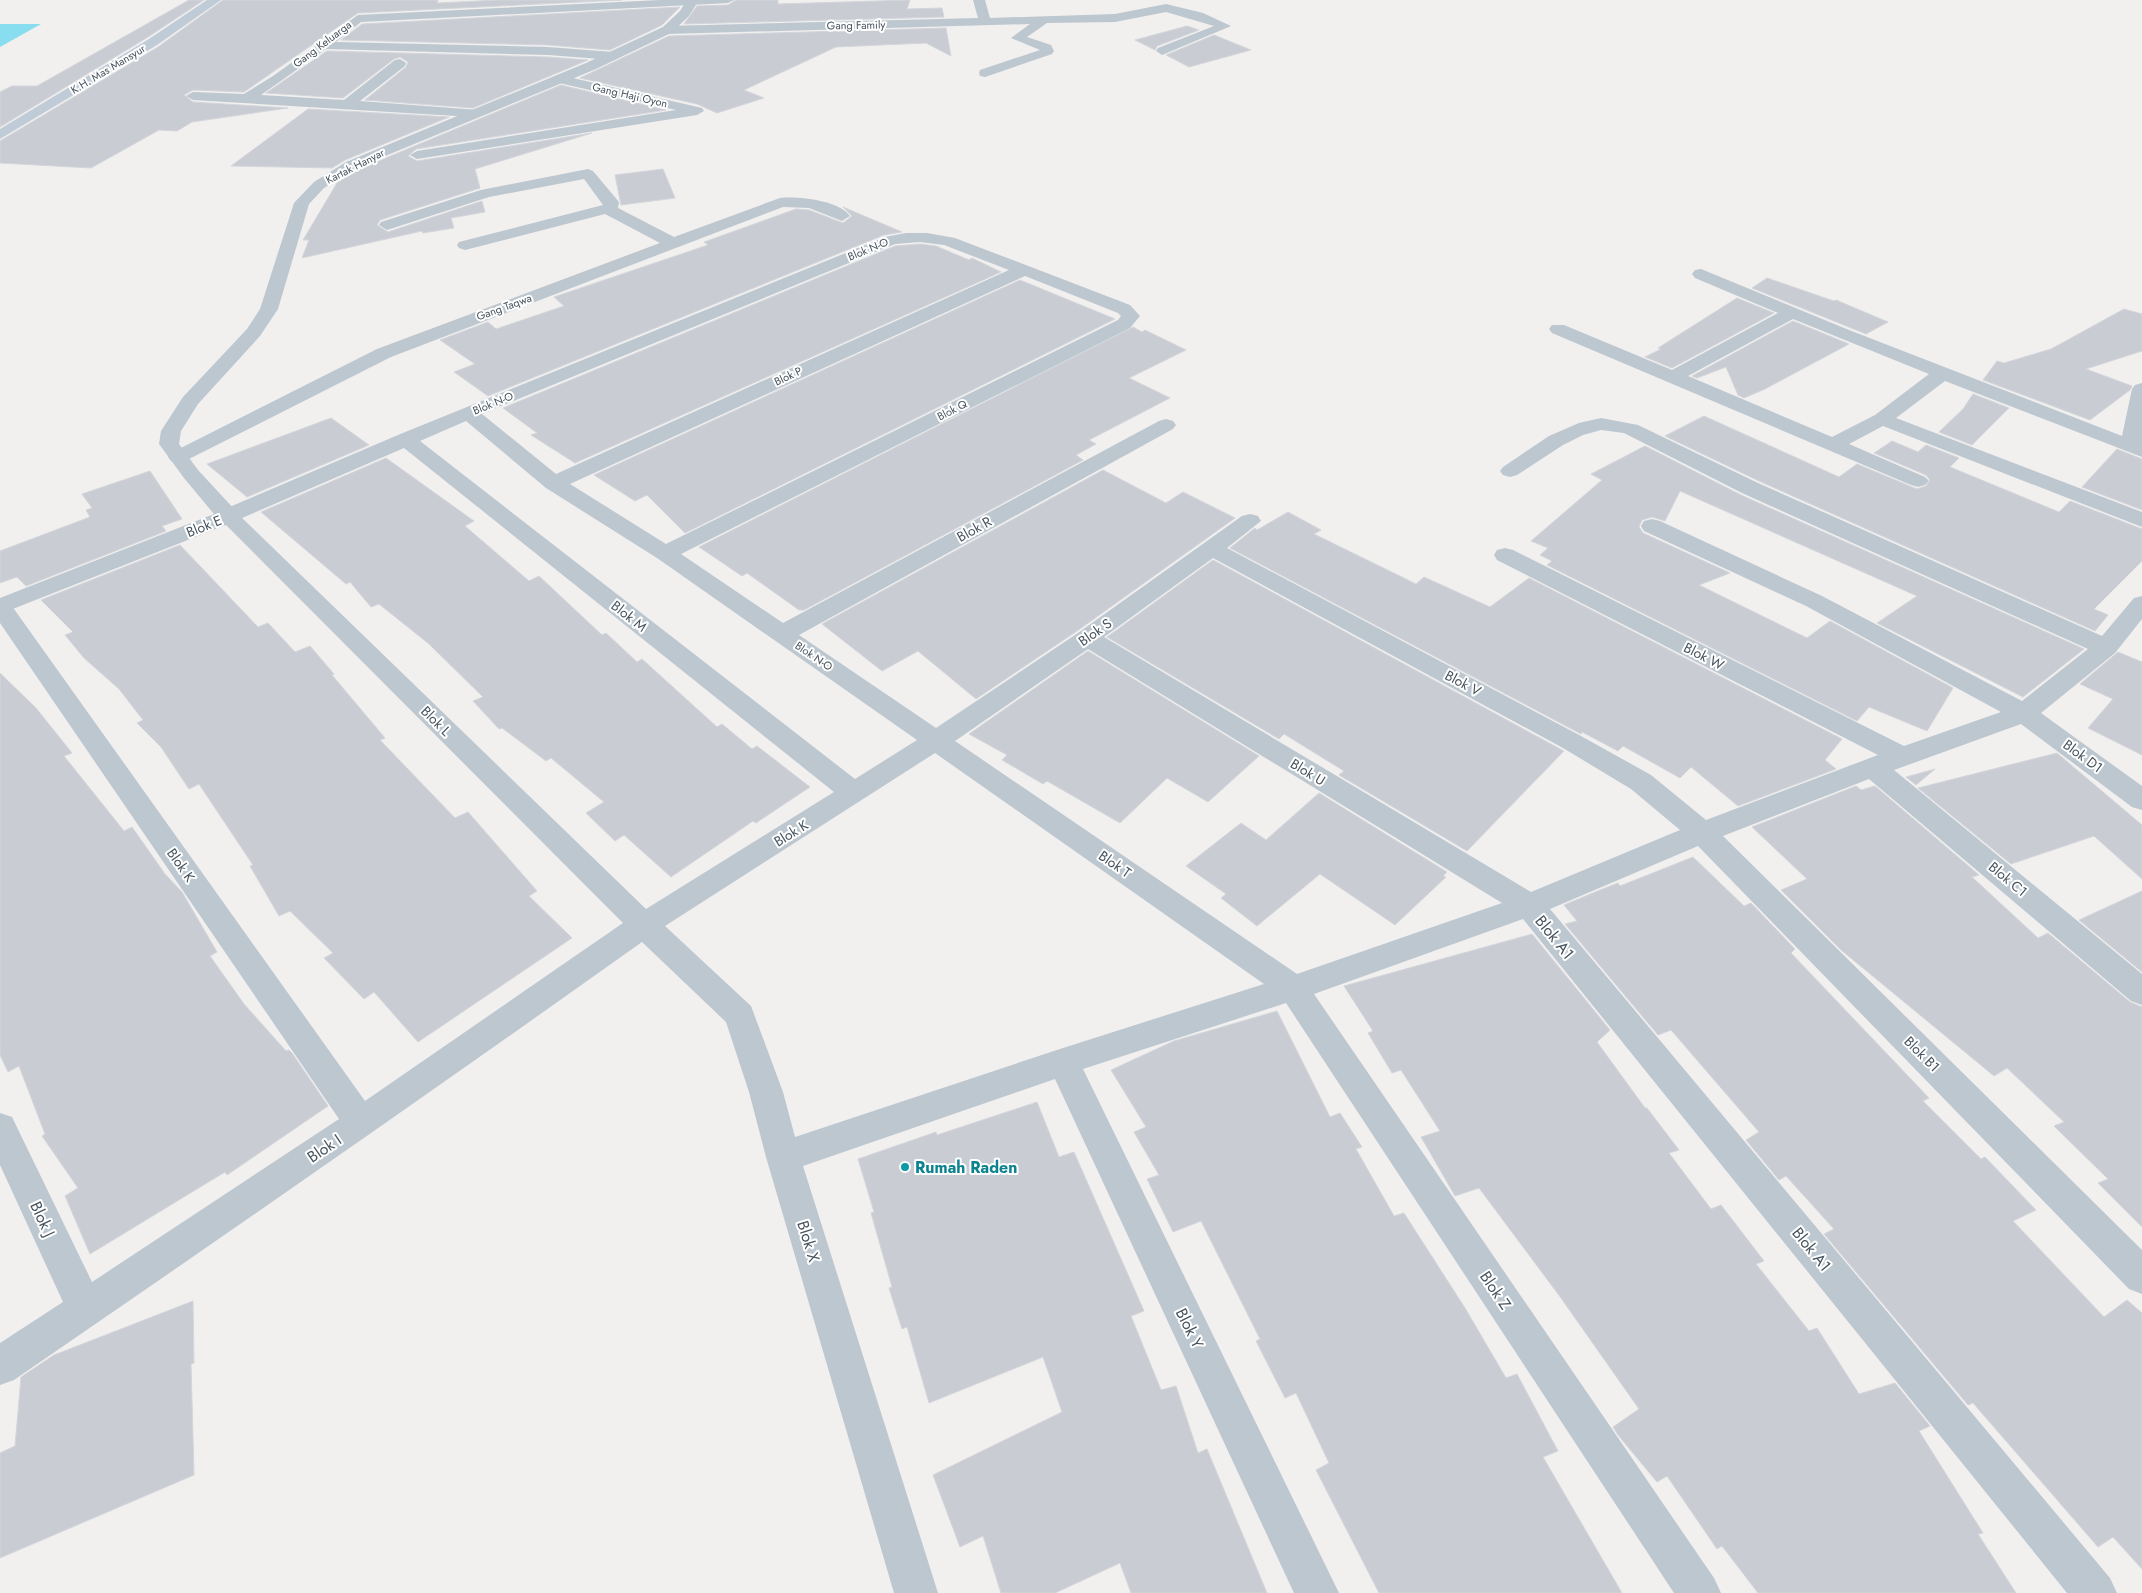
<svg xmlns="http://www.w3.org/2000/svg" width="2142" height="1593" viewBox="0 0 2142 1593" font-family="Jost,sans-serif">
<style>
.water{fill:#88ddef}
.building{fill:#c9ccd2;stroke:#d3d6db}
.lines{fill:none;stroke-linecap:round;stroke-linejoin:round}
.minor{fill:#bcc7cf;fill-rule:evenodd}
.tertiary{fill:#bcc7cf;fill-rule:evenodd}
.secondary{fill:#bfcbd7;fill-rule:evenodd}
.culture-dot{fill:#0f9aa8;stroke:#fff;stroke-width:2}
.labels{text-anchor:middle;stroke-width:4;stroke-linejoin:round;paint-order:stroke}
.far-street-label{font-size:11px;fill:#46535d;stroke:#fff}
.street-label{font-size:14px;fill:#46535d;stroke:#fff}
.near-street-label{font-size:16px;fill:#46535d;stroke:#fff}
.near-culture-label{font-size:16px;font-weight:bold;fill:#0d838f;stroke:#fff;text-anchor:start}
</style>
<rect width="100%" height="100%" fill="#f2efef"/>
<polygon class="water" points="0,24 41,24 0,47"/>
<g class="building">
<polygon points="189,0 204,0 148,37 0,127 0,92 12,86 37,86"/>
<polygon points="223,0 438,0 437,3 499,0 622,0 358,13 244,92 193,90 184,95 193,102 288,108 192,122 177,131 159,130 91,168 0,163 0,141 158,47"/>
<polygon points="736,0 778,0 778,4 910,0 907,9 942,8 944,17 684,24 697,6 728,5"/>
<polygon points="680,7 662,25 610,50 548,45 341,40 362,24"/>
<polygon points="1187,26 1199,30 1157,46 1155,50 1135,40"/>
<polygon points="946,28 951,56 926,43 836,47 744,90 764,98 717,113 697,104 580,78 669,36"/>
<polygon points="1214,35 1251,50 1189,67 1166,55"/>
<polygon points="327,51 548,57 588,60 473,108 365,100 406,67 408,62 400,57 394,59 343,98 266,93"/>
<polygon points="561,85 666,110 416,149 408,156 417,161 592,133 475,169 480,188 380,220 377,225 388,232 482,201 485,212 451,218 454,228 423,233 422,231 302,258 309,240 303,240 337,183 346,177 357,170"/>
<polygon points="308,109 449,117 345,160 332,168 231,166"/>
<polygon points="663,169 675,198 621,205 615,175"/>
<polygon points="843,207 902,232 884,235 488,396 454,372 475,364 440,340 488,322 496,329 564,306 554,297 708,245 704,242 796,209 809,210 843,223 852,216"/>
<polygon points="920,244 936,246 969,260 972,258 1001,272 575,463 531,435 537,433 503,408 895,246"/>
<polygon points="1767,278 1834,301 1836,300 1888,322 1866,334 1752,288"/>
<polygon points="1020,280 1115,319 685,533 647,495 635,501 594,475"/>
<polygon points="1737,298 1774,313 1672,368 1645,357 1661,349 1658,348"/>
<polygon points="2124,309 2142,314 2142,351 2086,369 2132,386 2130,390 2090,420 1983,380 1997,361 2004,363 2051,349"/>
<polygon points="1793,321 1849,344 1765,389 1744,398 1738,395 1726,367 1697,378 1692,376"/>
<polygon points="1133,327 1142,332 1145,330 1186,350 1129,378 1170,398 1089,440 1096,444 1076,455 1083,460 804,610 799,610 747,573 742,576 699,547"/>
<polygon points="1973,394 2009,408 1972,445 1939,432 1963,409"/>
<polygon points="1704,416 1839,477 1857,464 1917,489 1926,486 1930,480 1926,475 1874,453 1892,441 1918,452 1926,445 1959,458 1950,467 2059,512 2070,501 2142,529 2142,561 2094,609 2108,615 2095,631 1759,481 1665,436"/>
<polygon points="331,418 369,445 247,497 207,464"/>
<polygon points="1645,446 1741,495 2084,649 2023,697 1877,623 1917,596 1680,491 1665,521 1652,517 1642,520 1639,527 1643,533 1730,573 1699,585 1807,638 1830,621 1953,688 1927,731 1869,707 1857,721 1547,565 1552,561 1540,555 1548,548 1531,541 1602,480 1591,474"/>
<polygon points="2117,449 2142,459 2142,510 2082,487"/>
<polygon points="386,458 474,521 465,526 529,581 539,576 602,635 606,633 637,662 642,659 717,727 722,724 752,749 757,746 810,787 756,823 753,821 671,877 624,835 615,841 586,813 604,802 551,758 546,761 502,728 499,729 473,701 483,697 429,644 379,604 371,607 350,582 346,584 261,512"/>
<polygon points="1103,470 1166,503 1183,492 1235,518 1077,631 976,699 918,651 882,671 822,624"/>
<polygon points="150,471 182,519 162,526 166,531 26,586 17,577 0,583 0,551 90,517 86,510 92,508 82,494"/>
<polygon points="1288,512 1321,530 1314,534 1416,584 1424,577 1490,607 1529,578 1842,739 1825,760 1836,769 1738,806 1691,767 1680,778 1623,746 1618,751 1582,732 1581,734 1230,548 1255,528 1257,530"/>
<polygon points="180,545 258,627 268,623 295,652 310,646 334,674 332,675 385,738 380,740 455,818 468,812 537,891 529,896 572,938 418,1042 374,992 364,999 324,958 333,953 290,911 279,916 250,866 253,865 199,784 189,789 161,747 137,723 143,720 119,689 84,658 65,635 73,632 41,600"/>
<polygon points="1213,560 1562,750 1564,751 1467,851 1339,775 1344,771 1284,734 1279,739 1107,637"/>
<polygon points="1088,651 1259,756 1208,802 1167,778 1120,823 1047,781 1043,784 1002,760 1007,755 969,734"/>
<polygon points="2118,652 2142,662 2142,755 2088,728 2113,699 2080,684"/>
<polygon points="0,673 36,708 72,753 64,756 124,831 132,827 165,874 182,892 217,952 210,956 244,1004 286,1051 289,1050 292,1053 328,1106 227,1175 225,1172 90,1254 65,1196 78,1188 42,1136 45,1134 19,1066 8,1072 0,1055"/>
<polygon points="2057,753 2142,825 2142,879 2094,836 2011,864 1918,788"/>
<polygon points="1935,769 1916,785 1906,777"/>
<polygon points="1856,786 1861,790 1875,786 1979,875 1972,877 2038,938 2048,933 2130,1002 2142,1007 2142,1227 2098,1183 2108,1179 2054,1126 2064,1122 2007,1068 1994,1076 1841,950 1781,890 1807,879 1752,827"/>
<polygon points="1319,793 1447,872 1443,876 1446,877 1395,925 1320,874 1257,926 1221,898 1226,894 1186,866 1241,823 1266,840"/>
<polygon points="1693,857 1744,906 1751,903 1795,949 1791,953 1929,1098 1923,1101 1981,1159 1985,1157 2036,1210 2013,1221 2104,1317 2127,1300 2142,1313 2142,1569 2113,1537 2098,1547 1973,1403 1968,1405 1824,1234 1834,1229 1786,1176 1779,1180 1746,1140 1759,1132 1671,1030 1658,1035 1565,924 1577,921 1564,905 1605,888 1618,883 1620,886"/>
<polygon points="2142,891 2142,972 2079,920"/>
<polygon points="1532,934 1610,1030 1597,1042 1645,1108 1647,1108 1679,1150 1669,1153 1711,1209 1721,1205 1764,1261 1756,1264 1809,1331 1817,1328 1859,1394 1895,1383 1930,1426 1919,1431 1983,1533 1978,1534 2016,1593 1758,1593 1722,1546 1717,1549 1667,1476 1657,1482 1618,1435 1613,1427 1639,1409 1561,1298 1479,1188 1455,1196 1421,1137 1440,1131 1401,1070 1392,1073 1368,1033 1373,1031 1344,986"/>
<polygon points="1277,1011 1330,1117 1340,1113 1362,1147 1356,1149 1394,1216 1404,1213 1465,1308 1506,1378 1517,1374 1558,1451 1543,1457 1622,1593 1379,1593 1316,1470 1329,1463 1296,1393 1285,1398 1256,1341 1260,1339 1201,1221 1173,1232 1147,1179 1159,1175 1134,1132 1146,1127 1111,1070 1174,1041"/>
<polygon points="1037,1102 1059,1157 1074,1152 1144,1311 1131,1316 1161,1390 1176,1386 1198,1453 1207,1449 1267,1593 1131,1593 1120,1563 1055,1593 1001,1593 983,1536 960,1547 933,1475 1062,1412 1043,1357 929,1403 907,1327 902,1329 889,1288 892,1287 871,1213 874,1212 858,1159 936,1132 937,1135"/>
<polygon points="193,1301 194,1363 191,1364 194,1475 0,1558 0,1453 15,1446 21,1377 54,1355"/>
</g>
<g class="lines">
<g class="minor">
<polygon points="660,0 734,0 728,3 361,22 336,42 548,47 613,52 619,56 613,60 548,55 326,49 261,95 344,100 395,60 400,59 406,63 405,66 360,101 478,110 480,113 478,116 473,117 193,100 186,96 193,92 244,94 273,76 358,15"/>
<polygon points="973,0 985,0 990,18 1115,14 1166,4 1203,13 1231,26 1162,55 1156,51 1158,48 1214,26 1166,12 1115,22 1047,23 1027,37 1051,45 1054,51 1052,54 985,77 980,76 979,73 980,70 1040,50 1011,38 1030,24 667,34 661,30 667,26 978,18"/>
<polygon points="560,75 702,108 704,111 697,115 417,159 410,155 417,151 676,110 555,82 553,79 555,76"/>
<path d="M588 169 593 171 619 202 618 208 674 237 780 198C797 196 839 200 850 216L842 221 809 208 783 207 391 357 185 461 178 463 171 461 168 457 171 453 377 349 660 243 605 214 465 250 459 248 457 245 459 242 603 205 584 179 489 197 387 230 379 225 381 222 481 190Z"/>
<path d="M906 233H927L955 238 1130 305 1140 316 1130 328 681 554 783 623 1159 421 1166 419 1173 421 1176 425 1173 429 799 635 936 728 1078 633 1242 516 1250 514 1258 516 1261 521 1227 548 1581 736 1651 775 1706 820 1878 755 1497 560 1494 555 1497 550 1505 548 1513 550 1904 746 2001 712 1806 606 1644 531 1641 526 1644 521 1652 519 1660 521 1822 596 2022 701 2088 649 1742 493 1624 433 1601 430 1583 435 1563 445 1517 475 1510 477 1503 475 1500 471 1503 467 1549 436 1579 423 1601 418 1638 425 1758 483 2102 636 2134 598 2142 596V619L2115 653 2041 713 2142 786V810L2132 807 2021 724 1894 770 2142 974V1005L2131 1001 1869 779 1723 836 2142 1250V1294L2129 1289 1698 846 1550 909 2110 1578 2117 1593H2067L1523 919 1314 994 1714 1578 1721 1593H1674L1286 1003 1083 1069 1339 1593H1294L1055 1079 803 1166 938 1593H894L766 1157 749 1092 726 1022 642 942C434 1090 224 1236 14 1380L0 1385V1343L63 1302 0 1165V1113L12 1117 92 1282 339 1119 0 623V600L9 602 365 1101 623 923 217 516 220 511 398 435 885 237ZM920 242 944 245 1009 270 556 474 482 414 895 244ZM1025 276 1118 313 1121 316 1118 320 666 544 570 484ZM466 421 546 488 657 558 917 740 855 779 420 441ZM404 448 834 792 646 909 242 518ZM1213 558 1563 748 1631 789 1680 830 1531 892 1104 637ZM1088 649 1502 903 1297 974 955 741ZM935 753 1264 984 1063 1048 795 1137 783 1092 751 1006 665 926Z"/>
<path d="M1701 269 1849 330 2122 436 2132 389 2135 385 2142 383V457L1945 381 1896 418 2142 512V527L1883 426 1849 444 1925 477 1929 481 1925 485 1918 487 1911 485 1552 333 1549 329 1552 325H1564L1672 370 1778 313 1695 278 1692 274 1695 270ZM1793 319 1929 374 1875 415 1832 437 1688 376Z"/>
</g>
<polygon class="tertiary" points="687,0 699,0 689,16 671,33 596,69 356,168 324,188 309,204 278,309 260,336 198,404 181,431 179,444 198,470 236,511 239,516 236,521 0,614 0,598 214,514 184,478 159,444 161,431 183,397 247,329 260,309 294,203 314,182 346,162 586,63 663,27 680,11"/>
<polygon class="secondary" points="207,0 221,0 157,45 0,139 0,129 149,39"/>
</g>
<circle class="culture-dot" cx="905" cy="1167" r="5"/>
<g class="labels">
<g class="far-street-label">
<text transform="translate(856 25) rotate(-1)" y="4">Gang Family</text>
<text transform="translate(322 44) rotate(-37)" y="4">Gang Keluarga</text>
<text transform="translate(108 69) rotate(-31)" y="4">K.H. Mas Mansyur</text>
<text transform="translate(630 95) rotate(13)" y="4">Gang Haji Oyon</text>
<text transform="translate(355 166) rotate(-27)" y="4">Kartak Hanyar</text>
<text transform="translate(868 249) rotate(-22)" y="4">Blok N-O</text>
<text transform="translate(504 307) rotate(-20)" y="4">Gang Taqwa</text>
<text transform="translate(788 376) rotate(-25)" y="4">Blok P</text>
<text transform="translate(493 403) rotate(-22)" y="4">Blok N-O</text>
<text transform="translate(952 410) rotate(-27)" y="4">Blok Q</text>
<text transform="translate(814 656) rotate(34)" y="4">Blok N-O</text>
</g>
<g class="street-label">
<text transform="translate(204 526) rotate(-22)" y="5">Blok E</text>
<text transform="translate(974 529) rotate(-29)" y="5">Blok R</text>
<text transform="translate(629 616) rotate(38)" y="5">Blok M</text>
<text transform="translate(1095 632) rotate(-35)" y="5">Blok S</text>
<text transform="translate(1704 656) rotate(27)" y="5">Blok W</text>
<text transform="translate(1463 683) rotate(28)" y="5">Blok V</text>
<text transform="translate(436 721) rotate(45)" y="5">Blok L</text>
<text transform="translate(2083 756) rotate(36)" y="5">Blok D1</text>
<text transform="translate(1308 772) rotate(31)" y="5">Blok U</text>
<text transform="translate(791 833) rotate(-32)" y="5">Blok K</text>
<text transform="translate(1115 864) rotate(35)" y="5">Blok T</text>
<text transform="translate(181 865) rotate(55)" y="5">Blok K</text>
<text transform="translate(2008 879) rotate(40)" y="5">Blok C1</text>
<text transform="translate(1922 1054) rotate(45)" y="5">Blok B1</text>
</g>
<g class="near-street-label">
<text transform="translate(1555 937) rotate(51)" y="6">Blok A1</text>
<text transform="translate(324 1148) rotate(-34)" y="6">Blok I</text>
<text transform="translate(43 1219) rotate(65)" y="6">Blok J</text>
<text transform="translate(809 1241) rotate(73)" y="6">Blok X</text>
<text transform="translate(1812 1249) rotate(51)" y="6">Blok A1</text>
<text transform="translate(1496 1290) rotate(56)" y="6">Blok Z</text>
<text transform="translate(1190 1328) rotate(64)" y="6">Blok Y</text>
</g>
<g class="near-culture-label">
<text x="915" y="1173">Rumah Raden</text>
</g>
</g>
</svg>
